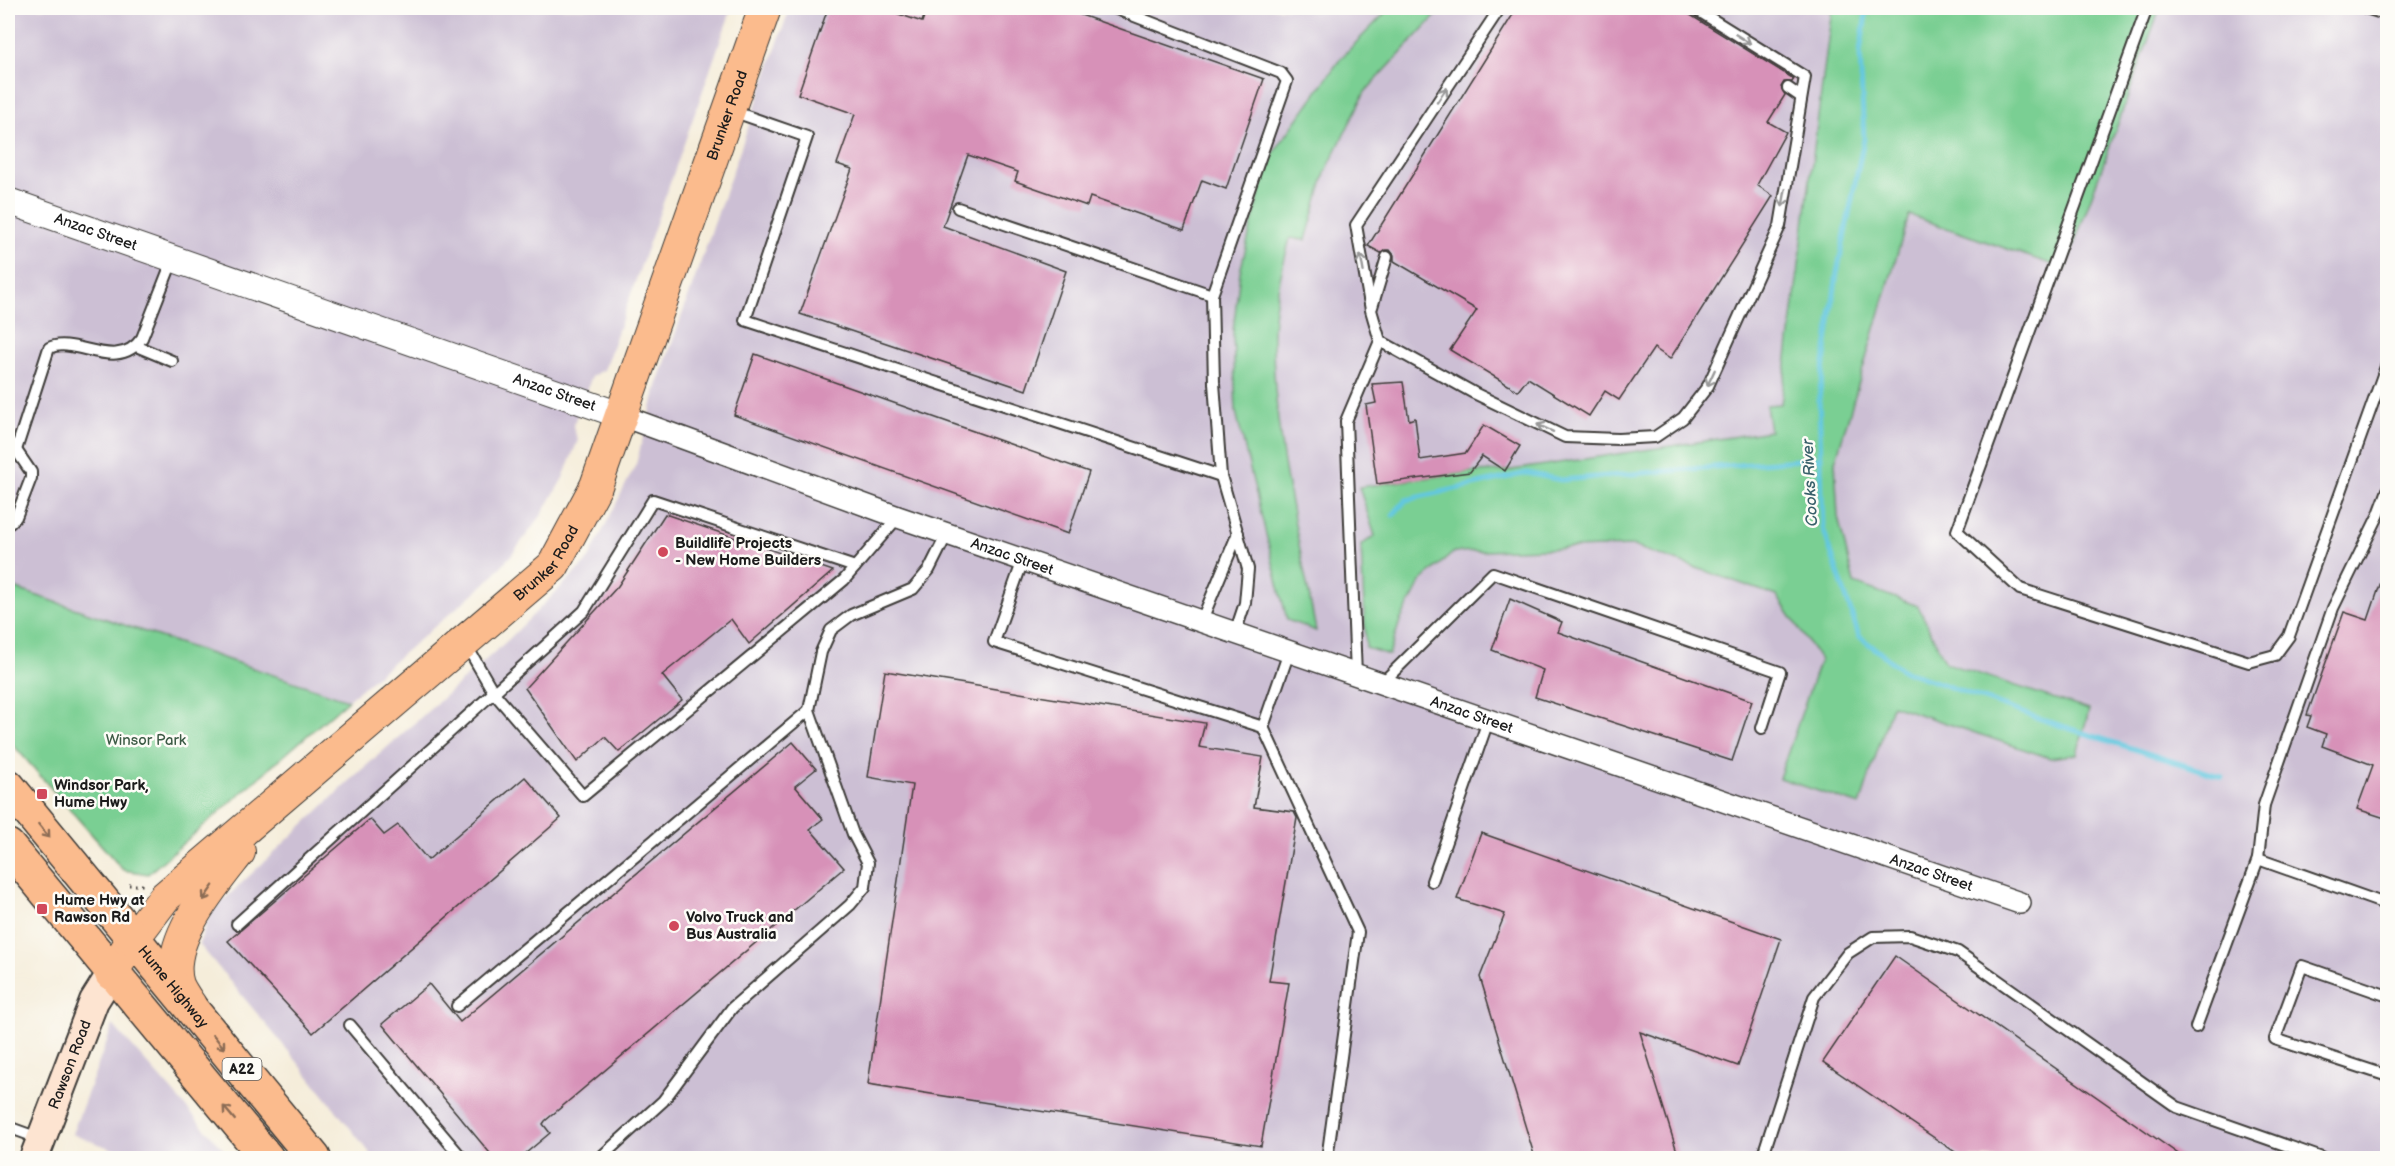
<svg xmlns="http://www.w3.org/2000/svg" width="2395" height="1166" viewBox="0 0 2395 1166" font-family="'Balsamiq Sans',sans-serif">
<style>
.industrial{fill:#ccbfd4}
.green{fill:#7acf93;stroke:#4b7658;stroke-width:1.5}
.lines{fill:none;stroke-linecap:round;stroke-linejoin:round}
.stream{stroke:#62c7df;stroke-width:5}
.building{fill:#d791b8}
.service-casing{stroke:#3d3b38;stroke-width:14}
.minor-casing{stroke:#3d3b38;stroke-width:24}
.tertiary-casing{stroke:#3d3b38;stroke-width:28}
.secondary-casing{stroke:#3d3b38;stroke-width:32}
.primary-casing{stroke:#3d3b38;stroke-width:34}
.trunk-casing{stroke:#3d3b38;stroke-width:36}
.path{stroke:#3d3b38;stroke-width:3;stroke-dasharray:1.5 4.5;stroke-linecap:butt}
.service{stroke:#fff;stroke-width:10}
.minor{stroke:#fff;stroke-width:21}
.tertiary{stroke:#fff;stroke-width:26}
.secondary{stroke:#fde4d1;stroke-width:28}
.primary{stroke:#fbbb8d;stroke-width:32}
.trunk{stroke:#fbbb8d;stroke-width:33}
.oneway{stroke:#999}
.oneway2{stroke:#8c6c54}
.poi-dot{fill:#d1495b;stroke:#fdfcf7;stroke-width:2}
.labels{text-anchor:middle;stroke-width:5;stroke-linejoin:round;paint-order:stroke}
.shield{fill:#fdfcf7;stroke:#605f5e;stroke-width:1.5}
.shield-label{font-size:14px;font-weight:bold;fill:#1c1c1c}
.street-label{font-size:15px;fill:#1c1c1c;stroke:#fdfcf7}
.poi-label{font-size:15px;font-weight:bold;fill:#1c1c1c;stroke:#fdfcf7;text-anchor:start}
.park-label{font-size:15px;fill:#3d5b46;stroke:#fdfcf7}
.water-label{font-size:16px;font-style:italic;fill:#38606a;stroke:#fdfcf7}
</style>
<rect width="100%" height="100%" fill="#fdfcf7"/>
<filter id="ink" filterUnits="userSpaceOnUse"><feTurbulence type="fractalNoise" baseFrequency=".0167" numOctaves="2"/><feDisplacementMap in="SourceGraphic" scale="12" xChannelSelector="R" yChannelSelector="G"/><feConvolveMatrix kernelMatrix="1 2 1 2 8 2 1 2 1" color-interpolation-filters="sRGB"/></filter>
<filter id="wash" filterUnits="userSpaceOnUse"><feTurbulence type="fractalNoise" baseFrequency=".008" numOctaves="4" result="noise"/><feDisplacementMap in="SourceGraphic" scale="24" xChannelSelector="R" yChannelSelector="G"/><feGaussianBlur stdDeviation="1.35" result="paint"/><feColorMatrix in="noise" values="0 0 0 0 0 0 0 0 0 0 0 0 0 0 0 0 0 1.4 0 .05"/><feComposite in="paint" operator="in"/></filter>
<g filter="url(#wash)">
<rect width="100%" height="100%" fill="#f5edda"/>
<g class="industrial">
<polygon points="8,8 732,8 604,370 592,376 573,427 578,440 563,478 541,516 512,554 486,583 348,700 8,586"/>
<polygon points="790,8 2387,8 2387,1158 374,1158 295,1059 199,944 211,912 357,774 508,640 588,560 636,464 657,386"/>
<polygon points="113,1025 231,1158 137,1158 72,1134"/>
</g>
<g class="green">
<path d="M1390 8H1443L1365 92 1325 173 1306 240 1290 238C1282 269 1274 301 1273 333 1272 434 1298 533 1316 631L1287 620 1236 412 1233 331 1240 272 1267 162 1341 58Z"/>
<polygon points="1832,8 2160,8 2065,269 1909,215 1835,462 1838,517 1854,583 1918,606 1946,663 2089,710 2077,754 2050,758 1892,705 1860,805 1779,778 1820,660 1777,596 1633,546 1454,552 1422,580 1400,621 1389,655 1366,648 1361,545 1375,536 1359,487 1470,472 1505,471 1770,431 1766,405 1781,404"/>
<polygon points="8,586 348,700 148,874 123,870 8,739"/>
</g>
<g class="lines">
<g class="stream">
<polyline points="1867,8 1860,52 1864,139 1837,273 1819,398 1823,528 1859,636 1902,670 2049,722 2222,777"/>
<polyline points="1393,515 1406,500 1527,473 1561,480 1821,458"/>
</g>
</g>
<g id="blocks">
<g class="building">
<polygon points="828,8 881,8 922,22 927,8 1061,8 1264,79 1226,189 1202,180 1184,230 1090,197 1087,206 1015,181 1018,172 968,155 943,226 1066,271 1026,390 800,314 852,169 837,164 855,114 798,94"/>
<polygon points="1517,8 1679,8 1794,79 1792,82 1784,82 1781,87 1785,95 1768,122 1786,132 1757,185 1773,196 1670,359 1654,348 1619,400 1605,391 1589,416 1528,378 1518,391 1450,350 1477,310 1394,261 1394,255 1390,250 1385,250 1381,253 1368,246"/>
<polygon points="755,354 1089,472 1068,534 734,415"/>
<polygon points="1403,382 1409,420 1415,418 1420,460 1466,453 1484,425 1520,446 1505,471 1482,456 1470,472 1377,484 1366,405 1376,403 1372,384"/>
<polygon points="665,514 833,571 749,644 731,619 662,675 682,700 619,752 605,737 577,762 525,688 618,586"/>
<polygon points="2385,570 2388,570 2388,819 2357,809 2373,765 2322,746 2326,734 2307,727 2311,716 2307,715 2344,612 2368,620"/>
<polygon points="1510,599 1562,622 1558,632 1752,701 1732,761 1535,697 1543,670 1492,650"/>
<polygon points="885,671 1205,723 1199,747 1263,757 1254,807 1294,812 1297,818 1269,981 1289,983 1261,1146 868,1084 912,785 868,777"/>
<polygon points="793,742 816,769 795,786 823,819 810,829 844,868 545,1121 543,1124 550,1133 520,1158 494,1158 382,1024 429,984 460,1022"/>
<polygon points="525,777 561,818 313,1033 228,941 370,819 384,835 398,825 428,860"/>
<polygon points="1481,833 1781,939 1738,1066 1640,1032 1679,1158 1535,1158 1480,977 1505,914 1457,899"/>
<polygon points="1895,956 2184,1158 1964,1158 1823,1062"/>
</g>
</g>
</g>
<g filter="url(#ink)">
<use href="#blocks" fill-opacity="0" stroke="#3d3b38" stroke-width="1.5"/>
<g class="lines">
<g class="service-casing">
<g id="service">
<polyline points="1114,8 1281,73 1287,81 1212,295 1214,383 1221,476 1248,569 1245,603 1235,633"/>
<polyline points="2147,8 1957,531 2020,589 2249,662 2275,655 2289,636 2388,361"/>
<polyline points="2366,8 2388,15"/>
<polyline points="1788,88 1801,97"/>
<polyline points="732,111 807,137 745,320 1221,476"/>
<polyline points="958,208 1212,295"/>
<polyline points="1372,307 1387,257"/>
<polyline points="1380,341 1474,393 1565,437 1618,439 1655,437 1683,418 1708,386 1780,226 1805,77 1694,8"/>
<polyline points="136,346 172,361"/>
<path d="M8 454 16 450 49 348C75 335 117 374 142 338L173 259"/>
<polyline points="8,523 10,523 16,517 31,478 31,472 16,450"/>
<polyline points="1023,560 994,642 1263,727 1289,652"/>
<polyline points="1201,622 1238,533"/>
<polyline points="465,643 494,693 583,796 844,580 898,517"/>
<polyline points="1356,675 1346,421 1380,341 1371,310 1356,225 1500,8"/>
<polyline points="1381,684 1493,573 1780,672 1762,728"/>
<polyline points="809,710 821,652 831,630 851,615 913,589 929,570 947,534"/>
<polyline points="1263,727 1358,932 1328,1152"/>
<polyline points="2258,859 2388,905"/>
<polyline points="1432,881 1488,721"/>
<polyline points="237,924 584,611 653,500 855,567"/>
<polyline points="2388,996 2302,966 2275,1039 2388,1076"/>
<polyline points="457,1006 809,710 853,834 868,863 865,887 850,905 732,1008 663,1101 600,1158"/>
<polyline points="350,1025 462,1158"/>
<polyline points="2196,1027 2258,859 2264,805 2333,608 2379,514 2388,490"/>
<polyline points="8,1127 41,1139"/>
<polyline points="1762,1158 1814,997 1848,953 1873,937 1910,936 1958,952 2177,1107 2322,1158"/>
</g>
</g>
<g class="minor-casing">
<g id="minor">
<path id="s1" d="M620 415 898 517 2020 903"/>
</g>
</g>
<g class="tertiary-casing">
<g id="tertiary">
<path id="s2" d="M8 201 620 415"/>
</g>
</g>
<g class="secondary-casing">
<g id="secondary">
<path id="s3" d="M34 1158 94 1001 111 974"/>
</g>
</g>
<g class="primary-casing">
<g id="primary">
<path id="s4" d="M111 974 133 939 165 897 553 566 596 486 765 8"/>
<path d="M190 1005C186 999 181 992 178 985 164 941 215 883 239 852"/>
</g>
</g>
<g class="trunk-casing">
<g id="trunk">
<path id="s5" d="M8 786 314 1158"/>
<polyline points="8,846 267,1158"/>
</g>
</g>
<polyline class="path" points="129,885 143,885"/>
<use href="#service" class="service"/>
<use href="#minor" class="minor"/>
<use href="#tertiary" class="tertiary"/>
<use href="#secondary" class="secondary"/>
<use href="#primary" class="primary"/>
<use href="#trunk" class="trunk"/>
</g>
<defs><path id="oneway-shaft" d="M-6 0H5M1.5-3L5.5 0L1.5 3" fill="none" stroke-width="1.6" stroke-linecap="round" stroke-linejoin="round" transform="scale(1.5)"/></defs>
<g class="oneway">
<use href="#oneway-shaft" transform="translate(1743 39) rotate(32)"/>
<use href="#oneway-shaft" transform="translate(1442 95) rotate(-56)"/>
<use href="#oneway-shaft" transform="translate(1784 198) rotate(100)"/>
<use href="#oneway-shaft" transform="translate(1362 263) rotate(-100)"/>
<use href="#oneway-shaft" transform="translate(1711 378) rotate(115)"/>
<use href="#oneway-shaft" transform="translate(1545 428) rotate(-155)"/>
</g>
<g class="oneway2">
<use href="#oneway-shaft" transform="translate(44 831) rotate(51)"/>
<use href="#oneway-shaft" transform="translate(208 893) rotate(125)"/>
<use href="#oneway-shaft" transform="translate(219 1042) rotate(51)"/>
<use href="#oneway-shaft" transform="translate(229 1113) rotate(-130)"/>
</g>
</g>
<g class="poi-dot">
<circle cx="663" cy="552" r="6"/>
<rect x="36" y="788" width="12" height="12" rx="3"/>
<rect x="36" y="903" width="12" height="12" rx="3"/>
<circle cx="674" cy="926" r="6"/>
</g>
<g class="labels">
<rect class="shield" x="222.5" y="1058" width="39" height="22" rx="4.5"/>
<g class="shield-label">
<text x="242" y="1074">A22</text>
</g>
<g class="street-label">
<text dy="5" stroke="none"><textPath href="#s4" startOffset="1088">Brunker Road</textPath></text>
<text dy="5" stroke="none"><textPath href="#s2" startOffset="93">Anzac Street</textPath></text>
<text dy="5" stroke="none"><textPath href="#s2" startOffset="579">Anzac Street</textPath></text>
<text dy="5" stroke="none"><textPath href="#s1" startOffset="417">Anzac Street</textPath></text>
<text dy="5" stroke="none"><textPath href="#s4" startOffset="602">Brunker Road</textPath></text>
<text dy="5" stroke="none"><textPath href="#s1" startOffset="903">Anzac Street</textPath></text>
<text dy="5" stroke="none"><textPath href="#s1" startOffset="1389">Anzac Street</textPath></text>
<text dy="5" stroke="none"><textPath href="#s5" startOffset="260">Hume Highway</textPath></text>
<text dy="5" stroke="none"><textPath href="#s3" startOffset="100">Rawson Road</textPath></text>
</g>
<g class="poi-label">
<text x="675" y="548">Buildlife Projects<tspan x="675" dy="17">- New Home Builders</tspan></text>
<text x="54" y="790">Windsor Park,<tspan x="54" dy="17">Hume Hwy</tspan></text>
<text x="54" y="905">Hume Hwy at<tspan x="54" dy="17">Rawson Rd</tspan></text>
<text x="686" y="922">Volvo Truck and<tspan x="686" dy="17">Bus Australia</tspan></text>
</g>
<g class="park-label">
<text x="146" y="745">Winsor Park</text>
</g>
<g class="water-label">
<text transform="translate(1809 483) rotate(-93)" y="6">Cooks River</text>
</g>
</g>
<rect width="2395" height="1166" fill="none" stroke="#fdfcf7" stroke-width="30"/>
</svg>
